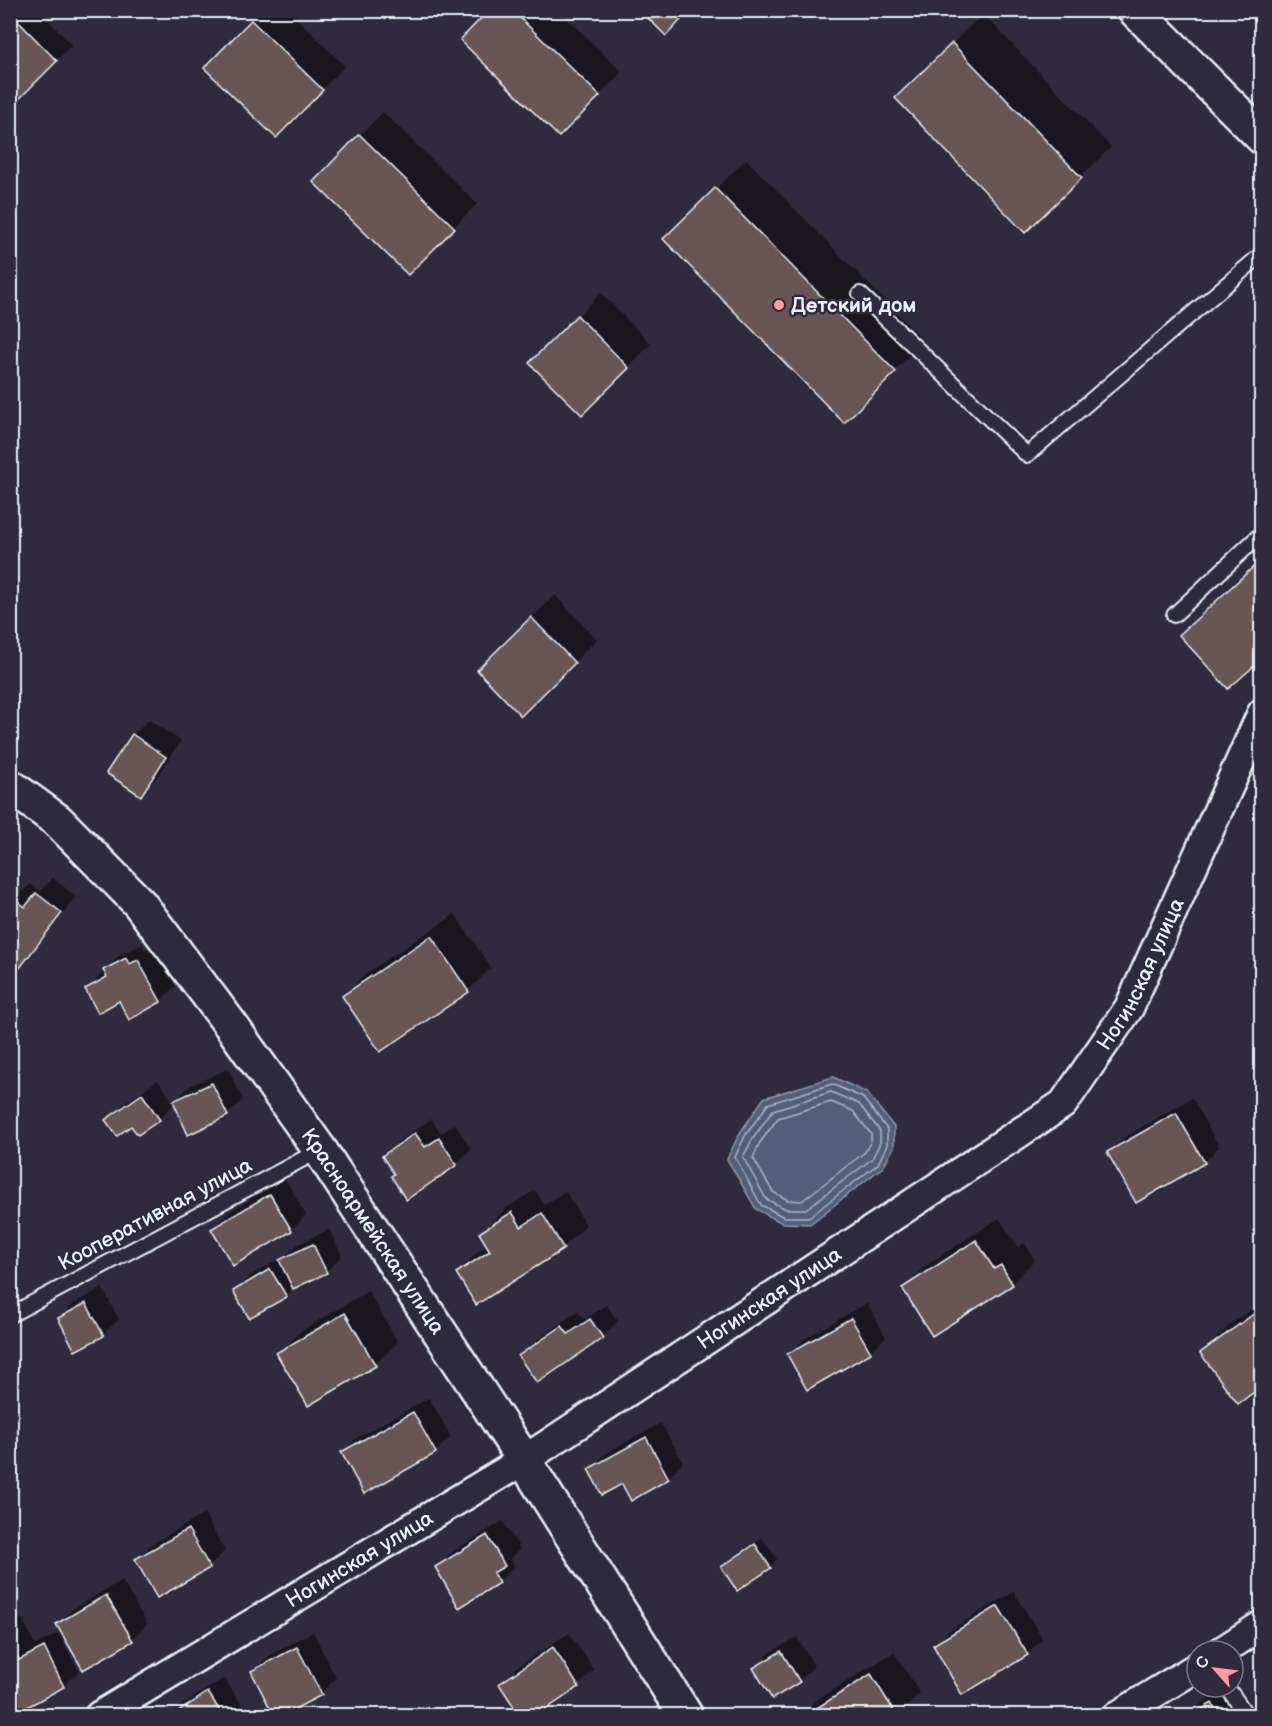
<svg xmlns="http://www.w3.org/2000/svg" width="1272" height="1726" viewBox="0 0 1272 1726" font-family="'Balsamiq Sans',sans-serif">
<style>
.water{fill:#525e7a;stroke:#8e99ac;stroke-width:1.5}
.shadow{fill:#0007}
.lines{fill:none;stroke-linecap:round;stroke-linejoin:round}
.shore{stroke:#acb6c6;stroke-width:1.5}
.building{fill:#685756;stroke:#e8f1f8;stroke-width:1.5}
.lane-casing{stroke:#e8f1f8;stroke-width:18}
.street-casing{stroke:#e8f1f8;stroke-width:33}
.secondary-casing{stroke:#e8f1f8;stroke-width:38}
.lane{stroke:#2f2a3d;stroke-width:14}
.street{stroke:#2f2a3d;stroke-width:28}
.secondary{stroke:#2f2a3d;stroke-width:33}
.poi-dot{fill:#ff9aa2;stroke:#2f2a3d;stroke-width:2}
.labels{text-anchor:middle;stroke-width:5;stroke-linejoin:round;paint-order:stroke}
.poi-label{font-size:21px;font-weight:bold;fill:#e8f1f8;stroke:#2f2a3d;text-anchor:start}
.street-label{font-size:21px;fill:#e8f1f8;stroke:#2f2a3d}
</style>
<rect width="100%" height="100%" fill="#2f2a3d"/>
<filter id="ink" filterUnits="userSpaceOnUse"><feTurbulence type="fractalNoise" baseFrequency=".0167" numOctaves="2"/><feDisplacementMap in="SourceGraphic" scale="12" xChannelSelector="R" yChannelSelector="G"/><feConvolveMatrix kernelMatrix="1 2 1 2 8 2 1 2 1" color-interpolation-filters="sRGB"/></filter>
<g filter="url(#ink)">
<polygon class="water" points="833,1077 867,1093 894,1127 894,1147 883,1167 810,1224 782,1223 756,1209 727,1159 740,1133 764,1098"/>
<g class="shadow">
<polygon points="10,10 38,10 72,45 11,105"/>
<polygon points="262,10 288,10 345,66 299,113 206,68"/>
<polygon points="491,10 559,10 622,72 582,112"/>
<polygon points="983,14 1111,147 1025,231 927,68"/>
<polygon points="383,112 477,204 408,273 360,135"/>
<polygon points="746,159 924,341 844,421 665,239"/>
<polygon points="601,293 651,344 582,413 531,363"/>
<polygon points="1262,558 1262,657 1181,635 1211,605"/>
<polygon points="555,595 597,639 574,662 502,647"/>
<polygon points="149,720 181,741 156,779 140,794 133,735"/>
<polygon points="53,878 76,897 34,951 19,967 15,899 30,884 40,891"/>
<polygon points="455,914 491,968 468,991 344,996 367,973"/>
<polygon points="142,944 145,950 154,945 176,986 160,1001 120,999 87,989 120,955"/>
<polygon points="228,1069 243,1100 227,1115 175,1103 159,1119 131,1124 107,1120 123,1104 158,1080 173,1103 190,1086"/>
<polygon points="1192,1098 1219,1147 1204,1162 1109,1152 1125,1137"/>
<polygon points="431,1119 441,1133 455,1124 471,1149 456,1164 396,1174 384,1156 399,1141"/>
<polygon points="285,1179 306,1215 291,1230 213,1229 228,1213"/>
<polygon points="535,1190 544,1205 565,1191 586,1225 563,1248 457,1273 480,1250 489,1245 481,1233 504,1210"/>
<polygon points="999,1218 1018,1247 1024,1243 1035,1260 1012,1283 933,1334 904,1288 927,1265"/>
<polygon points="329,1229 342,1256 326,1272 294,1287 286,1296 235,1291 251,1275 287,1255 297,1245"/>
<polygon points="102,1288 119,1319 103,1334 76,1349 59,1318 75,1303"/>
<polygon points="368,1291 398,1342 375,1365 308,1404 278,1354 301,1331"/>
<polygon points="1262,1302 1262,1385 1202,1353 1232,1323"/>
<polygon points="867,1303 886,1337 870,1352 789,1355 804,1339"/>
<polygon points="606,1305 618,1321 602,1337 538,1381 520,1356 536,1341 578,1311 584,1320"/>
<polygon points="10,1382 18,1394 10,1401"/>
<polygon points="429,1398 451,1437 435,1452 342,1453 358,1437"/>
<polygon points="661,1423 683,1462 668,1478 622,1482 589,1470 605,1454"/>
<polygon points="204,1514 225,1551 209,1567 158,1596 137,1559 152,1544"/>
<polygon points="503,1521 520,1549 510,1559 514,1566 498,1582 459,1606 436,1568 452,1552"/>
<polygon points="762,1538 777,1559 770,1567 723,1568 730,1560"/>
<polygon points="122,1580 147,1624 132,1639 58,1624 73,1609"/>
<polygon points="1014,1592 1043,1639 1027,1654 935,1646 950,1630"/>
<polygon points="22,1619 35,1645 59,1633 79,1671 63,1686 10,1714 10,1625"/>
<polygon points="313,1632 336,1678 321,1693 253,1671 269,1656"/>
<polygon points="569,1633 594,1670 578,1686 534,1716 501,1684 516,1668"/>
<polygon points="797,1637 814,1666 799,1681 755,1668 771,1652"/>
<polygon points="894,1652 920,1693 901,1712 904,1716 801,1716 815,1701"/>
<polygon points="224,1678 249,1716 171,1716 179,1707"/>
<polygon points="1227,1688 1244,1716 1184,1716 1186,1714"/>
</g>
<g class="lines">
<g class="shore">
<polygon points="832,1084 863,1098 887,1129 887,1145 878,1164 809,1217 784,1217 761,1205 735,1157 745,1136 768,1104"/>
<polygon points="831,1092 859,1104 880,1131 880,1143 872,1159 806,1209 786,1209 766,1199 743,1157 752,1140 773,1110"/>
<polygon points="831,1102 853,1111 871,1134 871,1141 865,1152 802,1201 788,1200 773,1192 753,1158 759,1144 778,1118"/>
</g>
</g>
<g class="building">
<polygon points="489,10 512,10 600,96 559,137 460,40"/>
<polygon points="640,10 690,10 666,36"/>
<polygon points="10,13 57,61 11,107 10,107"/>
<polygon points="251,20 323,90 276,138 204,68"/>
<polygon points="952,43 1082,178 1025,233 895,98"/>
<polygon points="359,134 455,228 408,275 313,182"/>
<polygon points="715,188 896,372 844,423 663,239"/>
<polygon points="577,315 629,368 582,415 529,363"/>
<polygon points="1262,559 1262,659 1228,689 1179,635"/>
<polygon points="531,617 575,663 521,716 477,670"/>
<polygon points="132,734 166,757 141,796 106,773"/>
<polygon points="36,893 62,913 19,969 10,962 10,903 14,898 25,907"/>
<polygon points="431,936 469,992 380,1052 342,996"/>
<polygon points="126,958 129,964 138,960 161,1002 129,1020 119,1001 98,1013 85,989 107,977 103,970"/>
<polygon points="212,1083 228,1116 188,1135 173,1101"/>
<polygon points="142,1094 160,1120 138,1135 131,1126 117,1136 105,1120"/>
<polygon points="1176,1113 1205,1163 1136,1203 1107,1152"/>
<polygon points="415,1133 425,1147 439,1138 457,1165 406,1200 391,1176 394,1174 382,1156"/>
<polygon points="270,1194 292,1231 233,1266 211,1229"/>
<polygon points="512,1212 521,1227 542,1213 564,1249 476,1305 456,1273 490,1251 479,1233"/>
<polygon points="976,1240 994,1269 1001,1265 1013,1285 932,1336 902,1288"/>
<polygon points="313,1244 327,1273 293,1289 279,1260"/>
<polygon points="270,1269 287,1297 249,1318 233,1291"/>
<polygon points="86,1303 104,1336 75,1351 58,1318"/>
<polygon points="1262,1308 1262,1386 1238,1404 1200,1353"/>
<polygon points="345,1313 376,1366 308,1406 276,1353"/>
<polygon points="851,1318 871,1353 807,1390 787,1354"/>
<polygon points="590,1319 603,1338 537,1383 518,1356 562,1326 568,1334"/>
<polygon points="413,1412 436,1453 364,1494 341,1452"/>
<polygon points="646,1437 669,1479 631,1501 622,1484 602,1495 588,1469"/>
<polygon points="188,1529 210,1568 157,1598 135,1559"/>
<polygon points="487,1535 505,1566 493,1573 499,1583 459,1608 435,1567"/>
<polygon points="755,1544 771,1568 737,1591 721,1567"/>
<polygon points="106,1595 133,1641 83,1670 56,1624"/>
<polygon points="998,1606 1028,1655 962,1695 933,1645"/>
<polygon points="10,1642 19,1660 44,1647 64,1687 11,1716"/>
<polygon points="297,1647 322,1695 281,1716 274,1716 251,1671"/>
<polygon points="553,1647 579,1687 536,1716 520,1716 499,1684"/>
<polygon points="781,1651 800,1682 772,1699 753,1668"/>
<polygon points="871,1674 897,1716 804,1716"/>
<polygon points="208,1692 223,1716 172,1716"/>
<polygon points="1212,1703 1219,1716 1190,1716"/>
</g>
<g class="lines">
<g class="lane-casing">
<g id="lane">
<polyline points="860,294 1027,455 1262,254"/>
<polyline points="1174,615 1262,533"/>
<polyline points="10,1315 320,1150"/>
<polyline points="1227,1687 1247,1716"/>
</g>
</g>
<g class="street-casing">
<g id="street">
<polyline points="1222,1651 1262,1625"/>
<path id="s1" d="M99 1716 524 1460 1063 1104 1129 1008 1262 713"/>
<polyline points="1117,1716 1197,1667"/>
</g>
</g>
<g class="secondary-casing">
<g id="secondary">
<polyline points="1135,10 1262,137"/>
<path id="s2" d="M10 786 58 821 139 903 230 1024 320 1150 524 1460 686 1716"/>
</g>
</g>
<use href="#lane" class="lane"/>
<use href="#street" class="street"/>
<use href="#secondary" class="secondary"/>
</g>
</g>
<circle class="poi-dot" cx="779" cy="305" r="6"/>
<g class="labels">
<g class="poi-label">
<text x="791" y="312">Детский дом</text>
</g>
<g class="street-label">
<text dy="7" stroke="none"><textPath href="#s1" startOffset="1294">Ногинская улица</textPath></text>
<text transform="translate(155 1214) rotate(-28)" y="7">Кооперативная улица</text>
<text dy="7" stroke="none"><textPath href="#s2" startOffset="578">Красноармейская улица</textPath></text>
<text dy="7" stroke="none"><textPath href="#s1" startOffset="790">Ногинская улица</textPath></text>
<text dy="7" stroke="none"><textPath href="#s1" startOffset="304">Ногинская улица</textPath></text>
</g>
</g>
<rect width="1272" height="1726" fill="none" stroke="#2f2a3d" stroke-width="36"/>
<rect x="18" y="18" width="1236" height="1690" fill="none" stroke="#e8f1f8" stroke-width="2" filter="url(#ink)"/>
<g transform="translate(1215 1669) rotate(298)"><circle r="28" fill="#2f2a3d" stroke="#797a88" stroke-width="1.5"/>
<path d="M0-4.5L10 22L0 15L-10 22Z" fill="#ff9aa2"/>
<text y="-9" font-size="16" font-weight="bold" text-anchor="middle" fill="#e8f1f8">С</text>
</g>
</svg>
